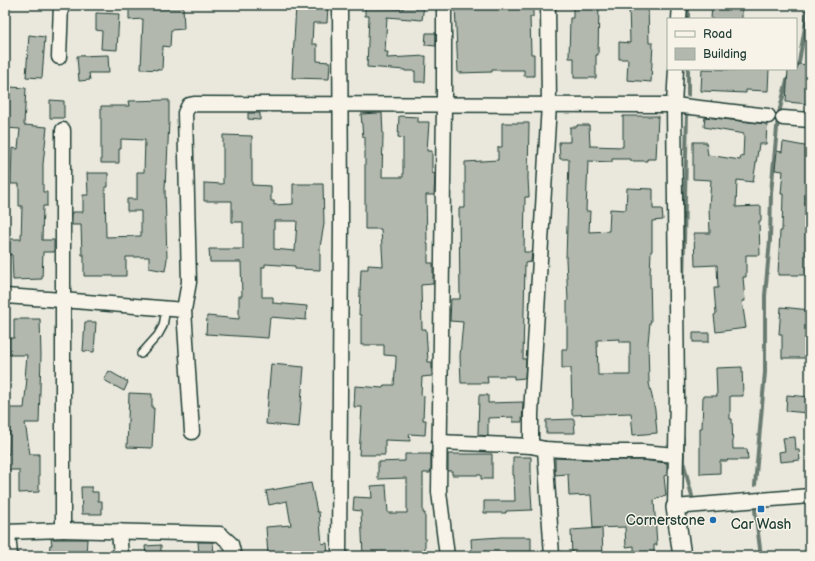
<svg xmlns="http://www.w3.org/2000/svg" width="815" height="561" viewBox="0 0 815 561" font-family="'Balsamiq Sans',sans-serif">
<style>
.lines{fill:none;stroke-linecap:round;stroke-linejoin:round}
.stream{stroke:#6a7c72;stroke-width:4}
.building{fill:#b2b8ae;stroke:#1f3d34;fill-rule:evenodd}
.service-casing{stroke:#1f3d34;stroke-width:10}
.minor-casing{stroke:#1f3d34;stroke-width:17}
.tertiary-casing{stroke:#1f3d34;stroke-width:20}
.service{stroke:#f7f3e8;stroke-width:7}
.minor{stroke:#f7f3e8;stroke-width:14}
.tertiary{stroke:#f7f3e8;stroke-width:17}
.poi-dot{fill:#1f6fb2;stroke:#f7f3e8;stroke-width:1.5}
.labels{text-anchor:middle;stroke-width:3;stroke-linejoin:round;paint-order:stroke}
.poi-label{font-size:14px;fill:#1f3d34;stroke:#f7f3e8;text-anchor:end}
</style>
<rect width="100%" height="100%" fill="#eae8dd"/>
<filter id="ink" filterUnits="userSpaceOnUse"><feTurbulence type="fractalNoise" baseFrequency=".025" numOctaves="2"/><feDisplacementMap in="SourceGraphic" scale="8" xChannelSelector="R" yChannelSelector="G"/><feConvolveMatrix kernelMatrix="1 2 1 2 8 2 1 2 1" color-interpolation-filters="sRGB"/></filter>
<g filter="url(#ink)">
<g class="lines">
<g class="stream">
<polyline points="688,19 688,5"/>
<polyline points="796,66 799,62 805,27 808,5"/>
<polyline points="688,95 688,69"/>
<polyline points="683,283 687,112"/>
<polyline points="683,437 683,461 692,496"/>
<polyline points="755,485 765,372 765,296 770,240 771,193 778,117 787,80 794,69"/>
<polyline points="755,510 761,556"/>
</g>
</g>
<g class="building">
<polygon points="129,5 183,5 184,29 171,30 170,47 163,46 162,70 141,69 143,19 129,20"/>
<polygon points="296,5 328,5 327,23 313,23 312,44 317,44 317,61 330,62 329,79 292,78"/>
<polygon points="404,5 424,5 422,20 387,17 385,52 388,52 387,58 426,56 425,82 415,82 415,71 405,71 405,70 367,67 369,16 365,16 365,7 403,9"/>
<polygon points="455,5 533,5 533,17 530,17 531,54 534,54 534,76 524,76 524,70 492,70 492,72 458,73"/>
<polygon points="573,5 599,5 598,55 596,55 596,78 574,78 574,58 569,58 570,18 573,18"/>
<polygon points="629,5 648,5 649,43 653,43 651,82 627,80 628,59 619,59 619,42 630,43"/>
<polygon points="712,5 742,5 742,19 711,19"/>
<polygon points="96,13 119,14 117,50 101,49 102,31 96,30"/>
<polygon points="426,33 436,33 436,46 425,45"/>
<polygon points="29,35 45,37 42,78 26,77"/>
<polygon points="108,55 109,73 89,73 90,80 79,81 77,56"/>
<polygon points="798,64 810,65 810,104 786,102 788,69 797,69"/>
<polygon points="702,69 743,70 743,69 769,69 768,91 746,90 746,93 701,91"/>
<polygon points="10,87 26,88 24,125 47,127 43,164 43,192 47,192 47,206 43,206 42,240 54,240 54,252 43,252 42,279 13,280 12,255 5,254 5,239 21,239 22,206 19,206 19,184 11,184 12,148 18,149 20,129 5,128 5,95 9,95"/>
<polygon points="50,100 64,101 64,118 50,118"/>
<polygon points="169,100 169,120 167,165 166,165 165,189 167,259 165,271 149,268 149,257 126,257 126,276 84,276 84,255 82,255 81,225 72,225 72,212 83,212 83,195 88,195 87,173 108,173 108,187 105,187 106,237 141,236 141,211 127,211 127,199 137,199 137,172 144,172 145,140 121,139 121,149 119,149 119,163 101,163 101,106 129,106 128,101"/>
<polygon points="248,113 260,113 260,120 248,119"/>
<polygon points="378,113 382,113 383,135 382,177 403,177 403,138 398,137 399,116 418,117 418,122 429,122 427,151 432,151 432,173 435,174 434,195 426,195 427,244 428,244 428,263 433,263 433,284 421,285 422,329 426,329 428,362 432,362 432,376 422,377 421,395 424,396 423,420 426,420 425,435 409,434 410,441 385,440 385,455 359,455 362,407 354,407 355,386 383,388 384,385 394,385 396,361 396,356 384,355 384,345 361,345 361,315 359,315 361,269 368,269 368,265 383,266 381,229 365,229 365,137 363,137 361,114"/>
<path d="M623 116H658L656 159H647V161H631V159H612V162L588 161 586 211H590L589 232 609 231 610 209 626 210 627 188 653 189V209H662L663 220 652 221V251H651L650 275 651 322H650L648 343 649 383 655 410 657 433 633 435 631 413 572 415 571 368H562V349H567V301H568L566 259 569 159H560L559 142H570V127H577V125H589L590 146 623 147ZM620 339V342H630V375H598L597 340Z"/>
<polygon points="705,117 767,124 766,144 759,144 753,182 737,180 736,207 761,206 761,221 759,221 760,255 746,255 746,277 743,277 745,301 742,301 746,328 716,332 714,315 716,314 714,288 718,288 717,265 695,266 694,233 710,233 709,208 711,180 693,179 693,142 706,142 708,155 740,160 741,156 743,157 744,134 704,127"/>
<polygon points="502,123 529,123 528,178 529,197 525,197 524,252 532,252 531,262 525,263 523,359 526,359 525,378 514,379 514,376 487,376 488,383 461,383 460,356 463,322 450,321 451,299 460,299 459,208 465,208 465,162 498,160 498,147 502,147"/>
<path d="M223 135 252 136V185L271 186V201H274V205L293 204V184H323L324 224 320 247V270L295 269V266L265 264V267H262V297H273V303L307 306 306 320 270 317 268 338 206 334 207 316 239 319V296H242L241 262H210L209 249H243V222H232V201H204V183L223 184ZM274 221H297L295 251 274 249Z"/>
<polygon points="783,142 810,147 810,166 809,166 805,205 807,205 806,232 810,232 810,251 808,251 809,275 778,275 780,231 782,231 783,194 781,194 783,171 775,170 777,151 782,152"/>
<polygon points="781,307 810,310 810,358 782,358 782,334 779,334"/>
<polygon points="14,319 40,319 41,355 39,423 25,423 30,454 39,454 39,492 19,493 19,470 6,470 6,454 9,454 10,408 24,408 27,378 25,378 27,355 9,355 9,338 14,338"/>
<polygon points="85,322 96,322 94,352 83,351"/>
<rect x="693" y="333" width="16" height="9"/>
<polygon points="271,364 304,367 299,427 266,424"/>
<polygon points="742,367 743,396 730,396 730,419 732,419 733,449 747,449 748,460 727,460 728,461 720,461 720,473 700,474 700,428 702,428 703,396 717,396 716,368"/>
<polygon points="109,371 128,382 124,391 104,380"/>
<polygon points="129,393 152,394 152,408 154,408 152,448 127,447"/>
<polygon points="479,395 488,395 488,403 523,402 522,422 513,422 513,417 488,418 488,436 478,435"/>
<polygon points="787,395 810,397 808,413 786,411"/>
<polygon points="574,419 575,433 546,433 546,420"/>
<polygon points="795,437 796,450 799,450 800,460 780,462 779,452 785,451 783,438"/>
<polygon points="405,454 431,454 431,471 430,471 430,473 423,473 423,513 425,513 425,556 363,556 361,511 353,510 354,497 372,498 371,486 386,485 388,513 407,513 407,478 378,479 378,462 405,461"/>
<polygon points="448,454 492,454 492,479 481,479 481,475 452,475 452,471 448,471"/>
<polygon points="513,457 531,457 531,475 530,475 532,510 506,511 506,513 484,513 484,501 515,501 514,475 513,475"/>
<polygon points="555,458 602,460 642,460 667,463 667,475 664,476 666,496 657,498 657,499 654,500 657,545 654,545 654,556 634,556 634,546 626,547 625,527 593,528 591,495 569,496 568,474 555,475"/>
<polygon points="311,483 317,512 319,512 322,544 327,543 328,556 268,556 266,527 291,525 287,501 269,505 266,491"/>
<polygon points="81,487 92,487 92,492 98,492 98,501 102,501 102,514 82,514"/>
<polygon points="602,528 603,556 572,556 571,530"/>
<polygon points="501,537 531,537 531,552 494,553 494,555 472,556 471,539"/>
<polygon points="51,539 87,539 86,556 49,556 50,545 52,545"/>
<polygon points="198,542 213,542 214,556 199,556"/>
<polygon points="161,545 161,556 146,556 145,546"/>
</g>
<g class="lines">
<g class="service-casing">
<polyline id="service" points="141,354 158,335 163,326 166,309"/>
</g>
<g class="minor-casing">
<g id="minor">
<polyline points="444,5 444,104 439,492 447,556"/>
<polyline points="679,19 680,5"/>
<polyline points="59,57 61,5"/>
<polyline points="768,116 674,105 677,395 675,507 810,496"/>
<polyline points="783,118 810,120"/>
<polyline points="5,296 62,300 184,310 192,432"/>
<polyline points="184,310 189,282 185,113 189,105 194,104 674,105 676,69"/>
<polyline points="439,442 531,446 545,449 602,452 642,452 676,455"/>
<polyline points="531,446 531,414 549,104 548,5"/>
<polyline points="545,449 552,556"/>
<polyline points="63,530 220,534 231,544 234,556"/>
<polyline points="119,531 121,556"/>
<polyline points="5,532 63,530 63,130"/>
<polyline points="8,532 10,556"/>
<polyline points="339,556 341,222 340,5"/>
</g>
</g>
<g class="tertiary-casing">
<polyline id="tertiary" points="675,507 682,556"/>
</g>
<use href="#service" class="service"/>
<use href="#minor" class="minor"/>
<use href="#tertiary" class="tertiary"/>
</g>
</g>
<g class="poi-dot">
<rect x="757" y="505" width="8" height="8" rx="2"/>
<circle cx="713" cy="520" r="4"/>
</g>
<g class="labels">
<g class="poi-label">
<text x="705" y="525">Cornerstone</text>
<text x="761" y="529" text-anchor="middle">Car Wash</text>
</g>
</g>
<rect width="815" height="561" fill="none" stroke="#f7f3e8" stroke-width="20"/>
<rect x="10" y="10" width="795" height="541" fill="none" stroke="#1f3d34" stroke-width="1.5" filter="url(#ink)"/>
<rect x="667" y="18" width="130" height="52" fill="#f7f3e8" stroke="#a1aaa0"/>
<rect x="675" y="31" width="20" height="6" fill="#f7f3e8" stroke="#a1aaa0"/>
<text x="703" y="38" font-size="12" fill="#1f3d34">Road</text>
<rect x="675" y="48" width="20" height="12" fill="#b2b8ae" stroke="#a1aaa0"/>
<text x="703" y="58" font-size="12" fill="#1f3d34">Building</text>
</svg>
